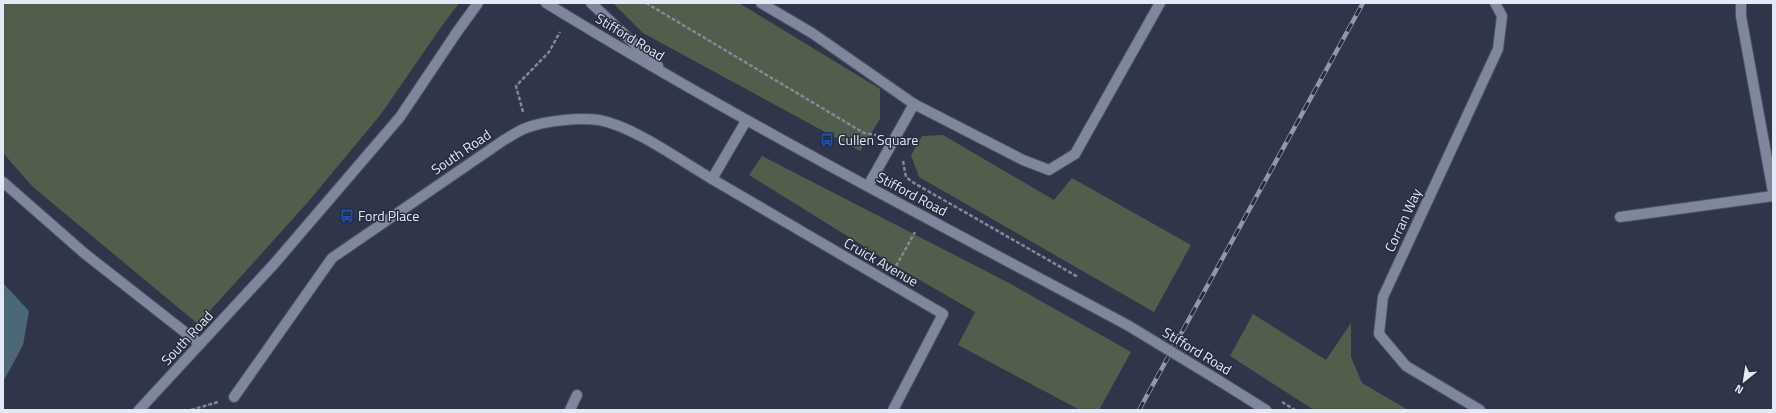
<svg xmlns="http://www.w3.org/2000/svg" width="1776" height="413" viewBox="0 0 1776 413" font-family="'Titillium Web',sans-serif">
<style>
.green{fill:#515e4b}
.water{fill:#4c6877}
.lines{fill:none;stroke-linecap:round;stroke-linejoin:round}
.lane-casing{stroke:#4d5362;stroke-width:12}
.street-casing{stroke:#4d5362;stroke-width:12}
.secondary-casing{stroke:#4d5362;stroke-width:12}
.path{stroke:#838898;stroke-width:2.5;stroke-dasharray:4 2;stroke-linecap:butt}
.lane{stroke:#7f879c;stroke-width:10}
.street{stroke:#7f879c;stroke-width:10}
.secondary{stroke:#7f879c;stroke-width:10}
.rail-casing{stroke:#9398a7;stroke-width:4.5}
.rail{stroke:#262c3e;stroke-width:3;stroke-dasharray:9;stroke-linecap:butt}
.secondary-bridge-casing{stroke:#4d5362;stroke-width:12;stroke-linecap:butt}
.secondary-bridge{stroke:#7f879c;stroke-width:10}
.labels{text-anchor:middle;stroke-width:3;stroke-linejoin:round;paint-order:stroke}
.street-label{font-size:14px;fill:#e5e9f5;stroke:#262c3e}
.poi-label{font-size:14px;fill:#e5e9f5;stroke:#262c3e;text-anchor:start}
</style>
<rect width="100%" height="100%" fill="#303649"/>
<g class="green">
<polygon points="3,3 459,3 439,30 381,114 308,202 198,324 33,187 3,153"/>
<polygon points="613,3 739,3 880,89 880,119 860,151 643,33"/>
<polygon points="943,135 1054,200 1072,178 1191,245 1154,312 919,177 911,155 922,136"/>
<polygon points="762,156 1009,283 1131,352 1099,410 1080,410 958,345 975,312 889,262 749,175"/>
<polygon points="1253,314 1326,360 1351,323 1351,357 1362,383 1408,410 1314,410 1230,356"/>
</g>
<polygon class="water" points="3,283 29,311 23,345 3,382"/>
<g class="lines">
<g class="lane-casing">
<g id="lane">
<polyline points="3,182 84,253 200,344"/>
<polyline points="1620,217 1773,196"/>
</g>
</g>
<g class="street-casing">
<g id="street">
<polyline points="761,3 812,33 914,104"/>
<polyline points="1741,3 1741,16 1773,192"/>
<polyline points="712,179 943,314 893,410"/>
<polyline points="868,186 914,104 1023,160 1049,170 1075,154 1160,3"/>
<path d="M234 397 332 258 504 140C511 136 518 131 526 128 544 121 580 117 599 120 633 126 681 161 712 179L746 121"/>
<polyline points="570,410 577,395"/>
<polyline points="1480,410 1406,366 1379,334 1383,297 1498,49 1502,16 1495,3"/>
</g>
</g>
<g class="secondary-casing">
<g id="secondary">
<path d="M546 3C735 119 933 221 1129 326"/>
<polyline points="591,3 658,66"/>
<polyline points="1218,380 1266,410"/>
<polyline points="139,410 274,264 400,117 457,32 478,3"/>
</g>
</g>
<g class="path">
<polyline points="646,3 864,133 876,135"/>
<polyline points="523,112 516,86 549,52 560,32"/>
<polyline points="903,161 906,177 914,183 1078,277"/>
<polyline points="896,266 915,232"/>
<polyline points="1282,402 1295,410"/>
<polyline points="191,410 218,402"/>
</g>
<use href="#lane" class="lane"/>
<use href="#street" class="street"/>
<use href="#secondary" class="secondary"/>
<g class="rail-casing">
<polyline id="rail" points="1139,410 1363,3"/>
</g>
<use href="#rail" class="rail"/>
<g class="secondary-bridge-casing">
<polyline id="secondary-bridge" points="1129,326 1218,380"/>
</g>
<use href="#secondary-bridge" class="secondary-bridge"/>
</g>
<defs>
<g id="bus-bare" transform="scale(1.08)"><path d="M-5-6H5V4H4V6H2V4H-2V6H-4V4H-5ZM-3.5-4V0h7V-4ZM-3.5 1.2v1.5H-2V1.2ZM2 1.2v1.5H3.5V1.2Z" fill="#1a4fb4" stroke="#262c3e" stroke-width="2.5" paint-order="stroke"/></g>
</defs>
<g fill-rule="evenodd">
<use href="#bus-bare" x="827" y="140"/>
<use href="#bus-bare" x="347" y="216"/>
</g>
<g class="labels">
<g class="street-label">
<text transform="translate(630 37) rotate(31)" y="5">Stifford Road</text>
<text transform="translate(461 152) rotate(-34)" y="5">South Road</text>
<text transform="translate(912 194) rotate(28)" y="5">Stifford Road</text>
<text transform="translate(1403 220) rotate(-65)" y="5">Corran Way</text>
<text transform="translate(881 262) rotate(30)" y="5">Cruick Avenue</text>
<text transform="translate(187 338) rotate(-47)" y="5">South Road</text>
<text transform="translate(1197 351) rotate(31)" y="5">Stifford Road</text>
</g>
<g class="poi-label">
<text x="838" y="145">Cullen Square</text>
<text x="358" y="221">Ford Place</text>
</g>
</g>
<rect width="1776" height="413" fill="none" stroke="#e5e9f5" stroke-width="8"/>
<g transform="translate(1744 381) rotate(210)" stroke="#262c3e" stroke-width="3" paint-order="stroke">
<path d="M0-3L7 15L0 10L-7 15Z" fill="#e5e9f5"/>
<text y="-6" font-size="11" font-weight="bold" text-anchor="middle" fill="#e5e9f5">N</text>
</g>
</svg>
